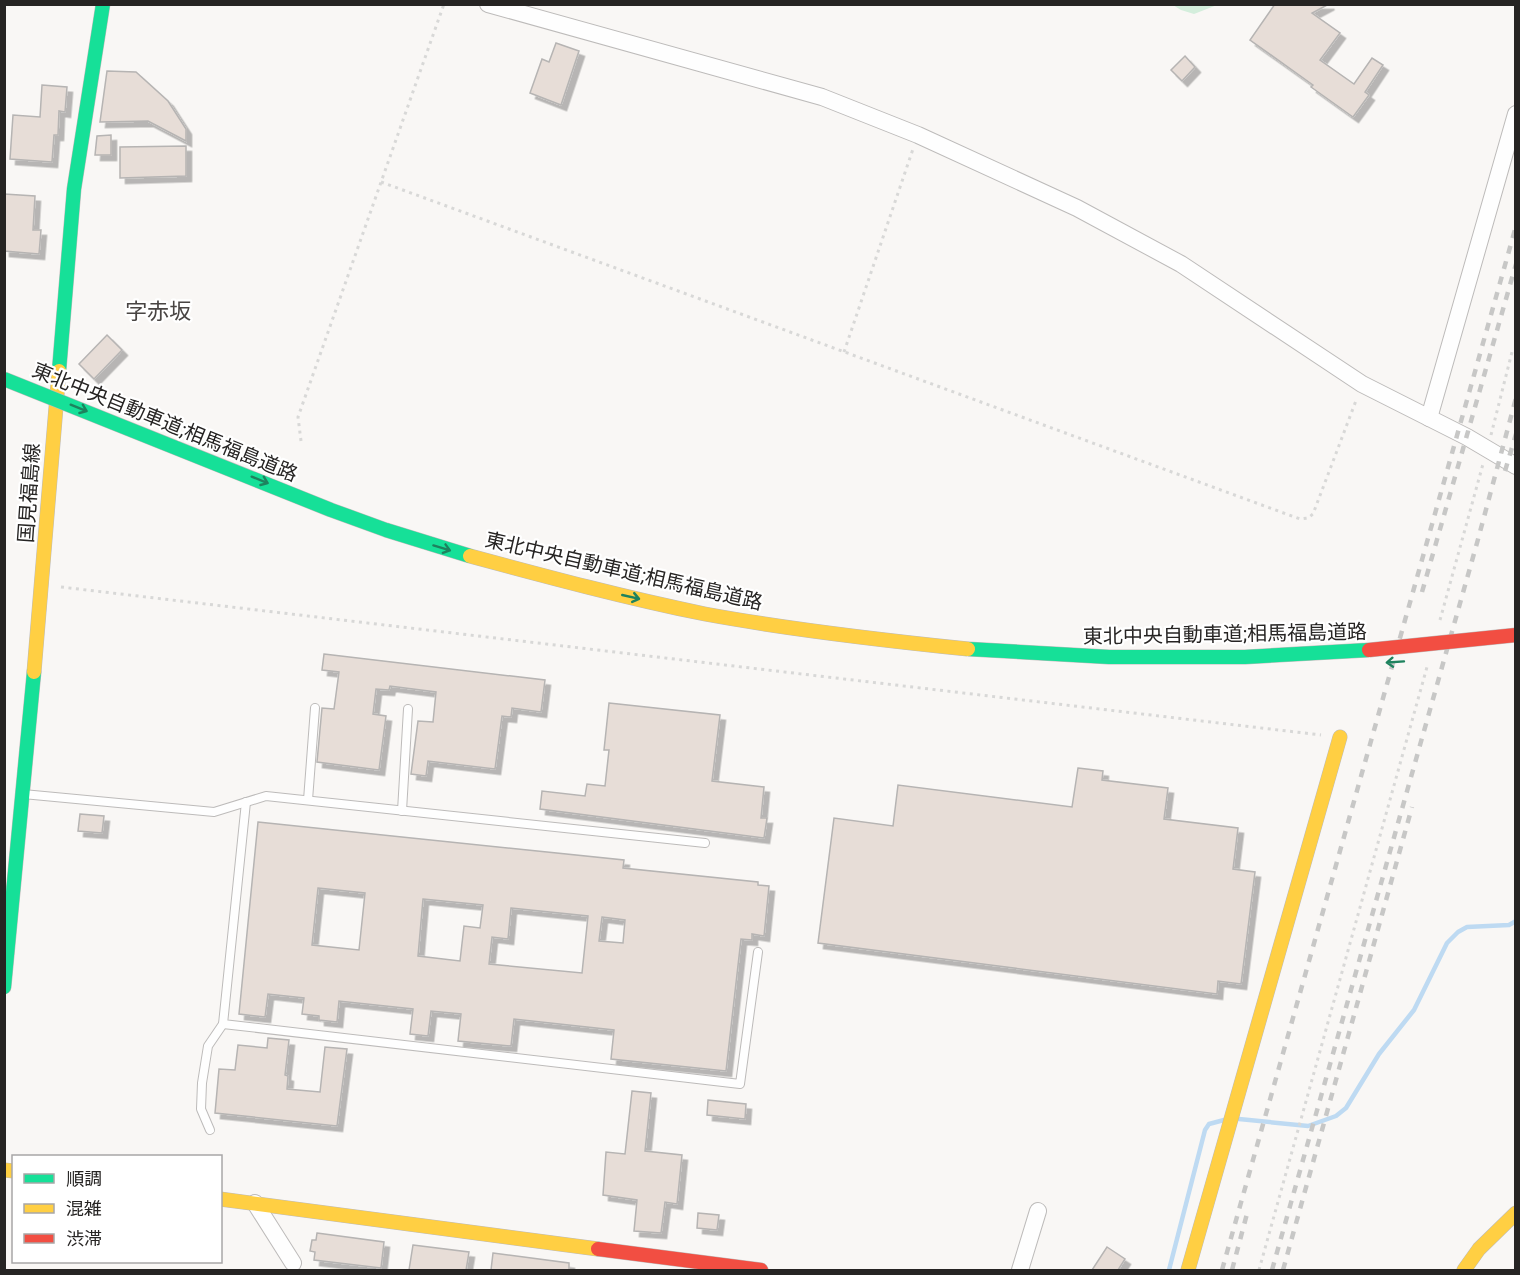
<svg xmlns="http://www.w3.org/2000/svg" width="1520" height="1275" viewBox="0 0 1520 1275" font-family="'Roboto Condensed','Noto Sans JP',sans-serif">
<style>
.green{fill:#d4eedc}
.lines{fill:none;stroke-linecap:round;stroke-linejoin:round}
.stream{stroke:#bedaf2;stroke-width:4.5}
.building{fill:#e7ddd7;stroke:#b6b4b3;stroke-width:1.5;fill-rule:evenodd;filter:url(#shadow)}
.lane-casing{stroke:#bdbbba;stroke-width:10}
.street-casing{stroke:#bdbbba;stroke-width:18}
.fast-casing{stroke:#bdbbba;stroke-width:15}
.slow-casing{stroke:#bdbbba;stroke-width:15}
.jam-casing{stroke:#bdbbba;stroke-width:15}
.path{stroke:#d8d8d7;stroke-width:3;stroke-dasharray:3 4.5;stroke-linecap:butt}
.lane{stroke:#fefefe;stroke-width:8}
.street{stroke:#fefefe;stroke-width:16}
.fast{stroke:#16e098;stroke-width:14}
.slow{stroke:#ffcf43;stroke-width:14}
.jam{stroke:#f24e42;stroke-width:14}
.rail{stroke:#c7c7c6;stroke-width:4.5;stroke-dasharray:8 8;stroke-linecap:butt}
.fast-bridge-casing{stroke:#bdbbba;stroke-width:15;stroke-linecap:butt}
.slow-bridge-casing{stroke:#bdbbba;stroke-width:15;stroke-linecap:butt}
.jam-bridge-casing{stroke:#bdbbba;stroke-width:15;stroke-linecap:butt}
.fast-bridge{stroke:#16e098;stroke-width:14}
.slow-bridge{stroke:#ffcf43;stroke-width:14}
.jam-bridge{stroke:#f24e42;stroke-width:14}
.oneway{stroke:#1e825e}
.labels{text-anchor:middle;stroke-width:4.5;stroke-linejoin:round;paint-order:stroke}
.street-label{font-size:20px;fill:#262423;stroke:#fff}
.quarter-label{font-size:22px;fill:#494543;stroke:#fff}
</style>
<defs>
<filter id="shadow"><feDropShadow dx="5.5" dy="5.5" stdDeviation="0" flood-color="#0004"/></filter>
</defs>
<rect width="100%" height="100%" fill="#f9f7f5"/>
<polygon class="green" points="1173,5 1217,5 1194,14 1181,10"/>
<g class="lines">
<g class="stream">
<polyline points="1239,1119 1308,1126 1336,1116 1346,1108 1379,1054 1414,1010 1447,943 1458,932 1467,927 1509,925 1516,921"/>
<polyline points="1169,1270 1205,1130 1209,1124 1224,1120"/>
</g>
</g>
<g class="building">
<polygon points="1275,4 1329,4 1312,13 1340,33 1320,60 1354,84 1372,58 1383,65 1365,92 1369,95 1353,117 1311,87 1313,85 1250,40"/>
<polygon points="556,43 579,51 561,105 530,93 542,59 549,62"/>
<polygon points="1185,56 1195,67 1182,81 1171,70"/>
<polygon points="107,71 136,72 168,101 186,129 186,141 148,121 100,122"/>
<polygon points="42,85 67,87 65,112 59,111 58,135 54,135 52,162 10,159 13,115 40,117"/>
<polygon points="111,135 111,155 95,155 97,136"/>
<polygon points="186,146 186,176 120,178 120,147"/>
<polygon points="4,194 35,196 33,230 41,230 39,254 4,251"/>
<polygon points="107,335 122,350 94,379 79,364"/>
<polygon points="324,654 545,680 541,712 512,708 511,717 502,716 495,769 428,761 426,776 411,774 418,721 433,722 436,692 390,686 389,690 376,689 373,714 386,716 379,770 317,762 322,708 334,709 339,672 322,670"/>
<polygon points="609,703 720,715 712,781 764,787 761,818 767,818 764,838 540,809 542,791 585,796 587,784 605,786 609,750 604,750"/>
<polygon points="1078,768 1103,771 1102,780 1168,788 1164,819 1238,828 1233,869 1255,872 1241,984 1218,981 1217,994 818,943 834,818 893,826 898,785 1072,807"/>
<polygon points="80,814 104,816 102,833 78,831"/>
<path d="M258 822 624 860 623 868 758 882V885L769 886 764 936 752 934V940L741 939 726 1071 611 1059 614 1030 514 1019 511 1046 458 1041 461 1014 431 1011 428 1036 410 1034 413 1009 339 1001 337 1022 319 1020V1016L302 1014 304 998 268 994 265 1017 239 1014ZM318 888 365 893 359 950 312 945ZM423 899 483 905 480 928 464 926 460 961 418 956ZM511 908 588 916 582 973 489 964 492 937 508 939ZM602 917 625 920 623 943 599 941Z"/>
<polygon points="268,1038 289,1040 285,1075 288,1076 287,1089 320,1092 325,1047 347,1049 337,1126 215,1113 219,1069 235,1070 238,1045 267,1048"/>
<polygon points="632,1091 651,1093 645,1151 682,1155 677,1204 665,1202 661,1233 634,1231 637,1200 603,1195 606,1152 625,1154"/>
<polygon points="708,1100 746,1104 745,1119 707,1115"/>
<polygon points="698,1213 719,1215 717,1230 697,1228"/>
<polygon points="317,1233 384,1242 381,1268 314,1260 315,1252 310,1251 312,1240 316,1240"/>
<polygon points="413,1245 469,1252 466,1270 409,1270"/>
<polygon points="1107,1247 1125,1259 1118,1270 1092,1270"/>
<polygon points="493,1253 569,1263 569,1270 491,1270"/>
</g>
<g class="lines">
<g class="lane-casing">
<g id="lane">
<polyline points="23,794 214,812 266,796 705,843"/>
<polyline points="308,800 315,708"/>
<polyline points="246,802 223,1024 740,1084 758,952"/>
<polyline points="402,811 408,709"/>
<polyline points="210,1130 201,1109 202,1083 208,1046 223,1024"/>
</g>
</g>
<g class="street-casing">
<g id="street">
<polyline points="488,4 822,97 918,135 1077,208 1181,264 1362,384 1467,437 1516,466"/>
<polyline points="1429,418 1516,114"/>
<polyline points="255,1203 293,1263"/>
<polyline points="1020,1270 1038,1211"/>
</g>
</g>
<g class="fast-casing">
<g id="fast">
<polyline points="59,371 74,189 103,4"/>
<polyline points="4,987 34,672"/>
</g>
</g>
<g class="slow-casing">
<g id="slow">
<polyline points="34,672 59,371"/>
<polyline points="4,1170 14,1171"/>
<polyline points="220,1199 598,1249"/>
<polyline points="1188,1270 1340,737"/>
<polyline points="1464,1270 1479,1249 1516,1213"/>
</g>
</g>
<g class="jam-casing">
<polyline id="jam" points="598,1249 761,1270"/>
</g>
<g class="path">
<polyline points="381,182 1300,519 1308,518 1313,514 1357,398"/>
<polyline points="844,352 913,149"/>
<polyline points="1491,435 1512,352"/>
<polyline points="301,441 298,417 444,4"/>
<polyline points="61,587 1321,735"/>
<polyline points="1440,620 1483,464"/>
<polyline points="1259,1270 1427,667"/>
</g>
<use href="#lane" class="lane"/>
<use href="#street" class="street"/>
<use href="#fast" class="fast"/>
<use href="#slow" class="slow"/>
<use href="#jam" class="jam"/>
<g class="rail">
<polyline points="1505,471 1516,434"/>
<polyline points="1422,592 1516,264"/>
<polyline points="1222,1270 1516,226"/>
<polyline points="1232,1270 1248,1210"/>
<polyline points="1272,1270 1477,543 1516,398"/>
<polyline points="1283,1270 1412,807"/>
</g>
<g class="fast-bridge-casing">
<g id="fast-bridge">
<polyline points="4,379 331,510 386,530 470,556"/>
<polyline points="968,649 1109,657 1245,657 1369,650"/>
</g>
</g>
<g class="slow-bridge-casing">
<path id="slow-bridge" d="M470 556C548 577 626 598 705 614 792 630 880 640 968 649"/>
</g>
<g class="jam-bridge-casing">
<polyline id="jam-bridge" points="1369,650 1516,635"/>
</g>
<use href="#fast-bridge" class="fast-bridge"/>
<use href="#slow-bridge" class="slow-bridge"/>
<use href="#jam-bridge" class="jam-bridge"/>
</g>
<defs><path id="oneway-shaft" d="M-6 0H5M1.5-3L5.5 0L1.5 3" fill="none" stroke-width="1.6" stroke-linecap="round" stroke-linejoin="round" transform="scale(1.5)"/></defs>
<g class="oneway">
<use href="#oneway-shaft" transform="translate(79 408) rotate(22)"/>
<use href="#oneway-shaft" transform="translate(260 480) rotate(22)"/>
<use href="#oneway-shaft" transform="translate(442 548) rotate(17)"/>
<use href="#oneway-shaft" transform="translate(631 597) rotate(13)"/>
<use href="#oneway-shaft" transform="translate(1395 662) rotate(176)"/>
</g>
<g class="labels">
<g class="street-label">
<text transform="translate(165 422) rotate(22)" y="7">東北中央自動車道;相馬福島道路</text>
<text transform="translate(29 493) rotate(-86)" y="7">国見福島線</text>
<text transform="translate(624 571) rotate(13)" y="7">東北中央自動車道;相馬福島道路</text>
<text transform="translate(1225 634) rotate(-1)" y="7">東北中央自動車道;相馬福島道路</text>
</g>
<g class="quarter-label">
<text x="158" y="319">字赤坂</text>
</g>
</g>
<rect width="1520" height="1275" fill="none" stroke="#262423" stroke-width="12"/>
<rect x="12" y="1155" width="210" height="108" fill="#ffffff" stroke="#a8a7a7" stroke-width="1.5"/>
<rect x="24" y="1174" width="30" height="9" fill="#16e098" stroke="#a8a7a7" stroke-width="1.5"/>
<text x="66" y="1185" font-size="18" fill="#262423">順調</text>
<rect x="24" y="1204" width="30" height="9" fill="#ffcf43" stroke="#a8a7a7" stroke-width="1.5"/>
<text x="66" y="1215" font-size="18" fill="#262423">混雑</text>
<rect x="24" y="1234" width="30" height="9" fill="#f24e42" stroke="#a8a7a7" stroke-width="1.5"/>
<text x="66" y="1245" font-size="18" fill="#262423">渋滞</text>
</svg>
